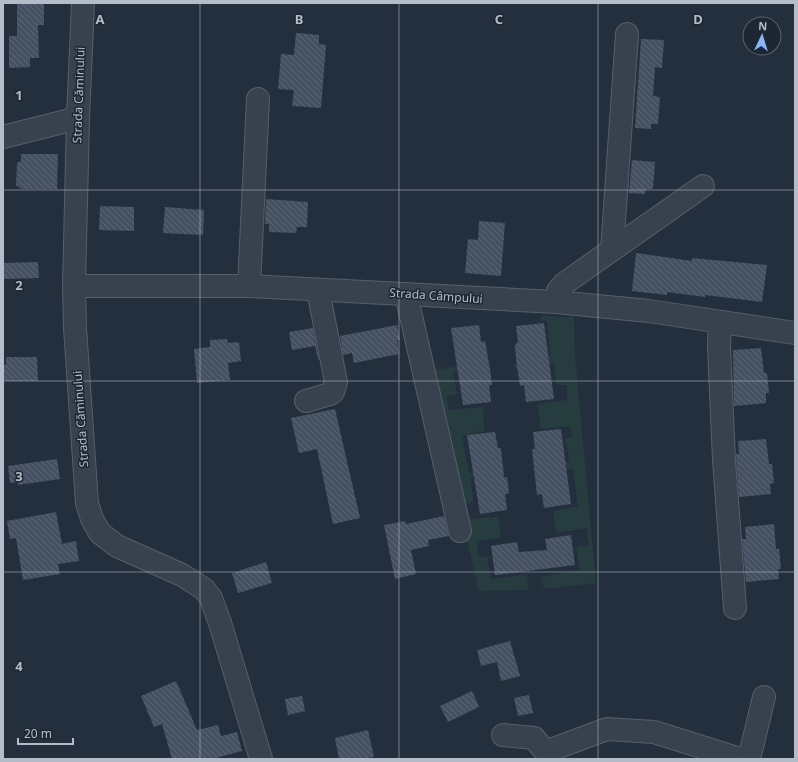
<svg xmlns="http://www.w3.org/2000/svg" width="798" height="762" viewBox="0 0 798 762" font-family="'Noto Sans',sans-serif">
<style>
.green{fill:#263c3f}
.building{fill:url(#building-back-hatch)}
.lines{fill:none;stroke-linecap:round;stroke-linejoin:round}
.minor-casing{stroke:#565f6c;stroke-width:24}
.minor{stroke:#38414e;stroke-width:22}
.grid{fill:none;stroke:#b4bcc9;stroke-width:1;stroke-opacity:0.55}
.labels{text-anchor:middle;stroke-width:3;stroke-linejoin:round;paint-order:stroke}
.street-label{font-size:12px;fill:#b4bcc9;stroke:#1d2633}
.grid-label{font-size:13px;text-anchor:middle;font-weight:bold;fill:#b4bcc9;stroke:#1d2633;stroke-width:3;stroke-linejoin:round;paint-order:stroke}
</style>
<defs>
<pattern id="building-back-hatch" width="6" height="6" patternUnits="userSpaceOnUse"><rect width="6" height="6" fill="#455162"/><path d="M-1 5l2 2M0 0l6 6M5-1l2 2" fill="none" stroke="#5d6877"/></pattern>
</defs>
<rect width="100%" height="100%" fill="#242f3e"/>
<g class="green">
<polygon points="541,316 574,317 575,356 596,583 544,589 541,577 580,570 576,547 589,545 586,528 557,533 553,513 556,510 578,506 573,469 535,475 534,467 570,462 565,438 572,438 570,426 541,429 537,404 567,400 567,385 557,385 554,363 514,369 513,365 518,364 518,361 550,356 547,321 541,321"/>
<polygon points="489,362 489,366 453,372 457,394 447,396 449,410 483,407 484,431 462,435 469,473 504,468 505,471 470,477 474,502 465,504 468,519 498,517 501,537 477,542 479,557 487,556 491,579 527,574 528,590 479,591 427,371"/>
</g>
<g class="building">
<polygon points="17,3 44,3 44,25 38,25 39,58 30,58 30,67 9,68 9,36 17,36"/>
<polygon points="296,33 319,35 319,44 326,45 321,108 292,106 294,90 278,89 281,54 294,55"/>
<polygon points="641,39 664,40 662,68 655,67 653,96 660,97 658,124 651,124 651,129 635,128"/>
<polygon points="21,154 58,154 57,189 22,189 16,185 17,163 21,161"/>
<polygon points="632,160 655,162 653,189 646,189 645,194 629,193"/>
<polygon points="266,199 308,202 307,227 297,227 296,233 269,232 269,224 265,224"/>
<polygon points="100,206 134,207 134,231 99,230"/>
<polygon points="165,207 204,210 203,235 163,233"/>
<polygon points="479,221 505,223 501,276 465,273 468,239 478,240"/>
<polygon points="636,253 692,261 692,258 767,265 762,302 705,295 705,297 667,292 667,295 632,291"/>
<polygon points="38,262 39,278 3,279 3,263"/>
<polygon points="544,323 554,399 526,402 524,385 520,386 516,360 515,344 518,343 516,326"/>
<polygon points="397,325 400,340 397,340 399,354 354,363 352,353 343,355 340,336"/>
<polygon points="479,325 481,342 485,341 490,369 492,385 489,385 491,402 463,405 451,328"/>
<polygon points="313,328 319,360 318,360 315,346 292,350 289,332"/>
<polygon points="227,339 228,343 239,342 241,361 228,363 230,380 197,383 194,349 210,347 210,340"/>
<polygon points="761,348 764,373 767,373 769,393 766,393 766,403 734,406 733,350"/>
<polygon points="6,357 37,357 38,381 3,381 3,365 6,365"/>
<polygon points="335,409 360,518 333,524 317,449 299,453 291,418"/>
<polygon points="561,429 571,504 544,508 542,494 537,495 532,449 535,449 533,432"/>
<polygon points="495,432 498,448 501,448 504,477 507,477 509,493 505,494 507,510 480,514 467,435"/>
<polygon points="766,439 769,464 772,464 774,483 770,484 771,494 739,497 736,454 739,454 738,441"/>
<polygon points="57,459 60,479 18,485 18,482 10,483 8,466"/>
<polygon points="56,512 62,544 76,541 79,561 58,564 60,574 23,580 16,538 10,539 7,521"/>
<polygon points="444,516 449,536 428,540 429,546 411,550 416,574 395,579 384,525 405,521 406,524"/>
<polygon points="774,524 776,549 779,549 781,569 778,569 779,579 746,582 742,539 746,539 745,527"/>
<polygon points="571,535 575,565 495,575 491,546 517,542 519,552 547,550 545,539"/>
<polygon points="266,562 272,583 238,593 232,573"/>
<polygon points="510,641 520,676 501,681 497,662 481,666 477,650"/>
<polygon points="176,681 197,730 218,725 221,736 237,732 242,751 212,759 172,759 162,724 154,727 141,696"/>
<polygon points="472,691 479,707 448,722 440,706"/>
<polygon points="529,695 533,713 518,716 514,698"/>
<polygon points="302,696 305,711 288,715 285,699"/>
<polygon points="368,730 374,757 362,759 339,759 335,738"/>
</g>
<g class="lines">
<g class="minor-casing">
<g id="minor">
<polyline points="83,3 78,118 74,286 75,328 87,503 92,519 100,533 117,546 182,575 204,589 211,598 220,623 261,759"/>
<polyline points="3,137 78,118"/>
<polyline points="612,250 627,34"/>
<polyline points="74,286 249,286 556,302 649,311 795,333"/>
<polyline points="249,286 258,99"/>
<polyline points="406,294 460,531"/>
<polyline points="556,302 558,291 565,283 703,186"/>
<polyline points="720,322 719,346 724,460 735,608"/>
<polyline points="306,401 330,394 333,392 336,382 318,290"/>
<polyline points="503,735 534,738 550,757"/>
<polyline points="550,759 553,749 607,729 654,732 740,759"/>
<polyline points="749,759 764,697"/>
</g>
</g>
<use href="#minor" class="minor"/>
</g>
<path class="grid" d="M200 3V759M399 3V759M598 3V759M3 190H795M3 381H795M3 572H795"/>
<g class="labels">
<g class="street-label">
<text transform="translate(79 95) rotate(-88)" y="4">Strada Căminului</text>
<text transform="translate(436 296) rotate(4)" y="4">Strada Câmpului</text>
<text transform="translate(81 419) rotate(-94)" y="4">Strada Căminului</text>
</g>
</g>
<g class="grid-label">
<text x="100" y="24">A</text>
<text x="299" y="24">B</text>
<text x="499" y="24">C</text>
<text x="698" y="24">D</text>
<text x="19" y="100">1</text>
<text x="19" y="290">2</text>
<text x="19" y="481">3</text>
<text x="19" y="671">4</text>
</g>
<rect width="798" height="762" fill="none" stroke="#b4bcc9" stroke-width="8"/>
<g transform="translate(762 36) rotate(4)"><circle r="19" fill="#1d2633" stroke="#59626f"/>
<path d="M0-3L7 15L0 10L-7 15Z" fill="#8ab4f8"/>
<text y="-6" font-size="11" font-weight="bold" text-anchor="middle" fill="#b4bcc9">N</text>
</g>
<path d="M18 738v6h55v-6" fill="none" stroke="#b4bcc9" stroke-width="2"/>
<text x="24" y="738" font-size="12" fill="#b4bcc9" stroke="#1d2633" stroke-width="3" paint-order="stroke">20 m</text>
</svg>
